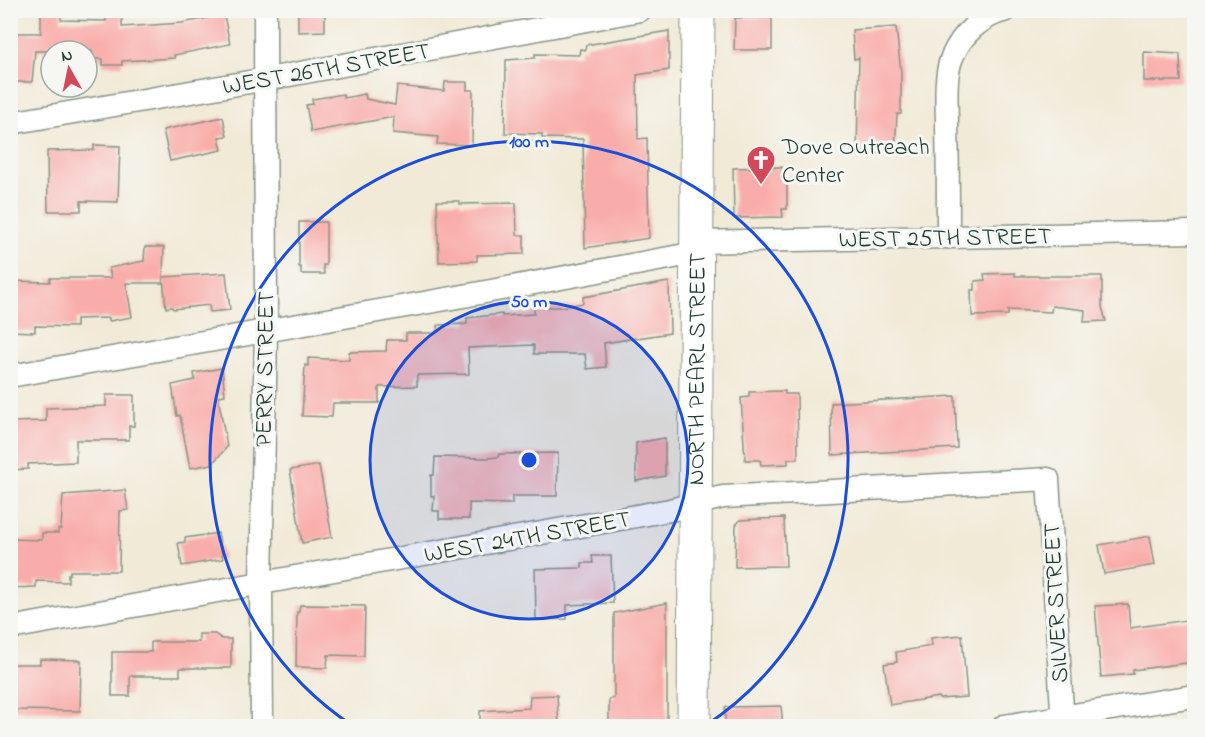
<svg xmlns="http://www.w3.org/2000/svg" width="1205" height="737" viewBox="0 0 1205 737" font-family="'Indie Flower',sans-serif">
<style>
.building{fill:#f9adaa}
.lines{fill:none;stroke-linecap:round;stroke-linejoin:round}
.street-casing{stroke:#889486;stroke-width:25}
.secondary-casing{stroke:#889486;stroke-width:35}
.street{stroke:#fff;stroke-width:22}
.secondary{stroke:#fff;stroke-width:33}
.ring{fill:none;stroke:#1d4ed8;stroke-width:3}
.labels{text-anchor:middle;stroke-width:6;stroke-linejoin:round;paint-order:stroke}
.street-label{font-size:24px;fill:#1f3d34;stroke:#f6f6f2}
.poi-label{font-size:24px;fill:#1f3d34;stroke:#f6f6f2;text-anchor:start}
.centre{fill:#1d4ed8;stroke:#f6f6f2;stroke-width:3}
.ring-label{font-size:18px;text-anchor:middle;font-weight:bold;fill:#1d4ed8;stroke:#f6f6f2;stroke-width:6;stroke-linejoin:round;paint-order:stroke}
</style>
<rect width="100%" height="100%" fill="#f6f6f2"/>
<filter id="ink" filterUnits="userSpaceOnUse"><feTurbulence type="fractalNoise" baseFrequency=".0167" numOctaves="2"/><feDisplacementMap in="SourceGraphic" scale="12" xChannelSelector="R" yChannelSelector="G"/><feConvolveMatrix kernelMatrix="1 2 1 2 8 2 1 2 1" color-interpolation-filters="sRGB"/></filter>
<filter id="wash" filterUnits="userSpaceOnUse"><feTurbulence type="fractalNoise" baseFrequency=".008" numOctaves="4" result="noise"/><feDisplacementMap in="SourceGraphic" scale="24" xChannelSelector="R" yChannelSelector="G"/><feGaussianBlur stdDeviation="1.35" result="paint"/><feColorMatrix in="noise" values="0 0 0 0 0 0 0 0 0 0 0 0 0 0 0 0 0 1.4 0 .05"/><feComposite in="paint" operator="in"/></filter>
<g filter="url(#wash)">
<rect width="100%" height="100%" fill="#f1ead7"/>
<g id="blocks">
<g class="building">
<polygon points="41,10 61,10 61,20 106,21 106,10 122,10 122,27 182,23 224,15 230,44 174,55 175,58 122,61 122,65 103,65 103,59 92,59 92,51 35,51 32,82 10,82 10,35 17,35 17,33 41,33"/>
<polygon points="298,10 325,10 325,31 298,32"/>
<polygon points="735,18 772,18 772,50 734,50"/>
<polygon points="896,27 901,73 901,114 897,114 895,153 857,150 859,58 854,59 852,30"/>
<polygon points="669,31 669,70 637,75 638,139 647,138 649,238 585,248 583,139 542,138 542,134 505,133 506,60 535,58 535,54 579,55 580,49 585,50 586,45"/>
<polygon points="1144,52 1180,54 1181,81 1144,81"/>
<polygon points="445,82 467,82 467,90 473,90 472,145 437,144 438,137 393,133 394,117 311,132 306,105 313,104 312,99 343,94 344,98 365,94 366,99 395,105 397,86 444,91"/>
<polygon points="223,117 227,136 219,137 222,150 170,161 163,130"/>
<polygon points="94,145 120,146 118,202 81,201 81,211 48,211 47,151 94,150"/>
<polygon points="782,167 782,182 787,182 787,209 782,209 783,217 734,218 733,168"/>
<polygon points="437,201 460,201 460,204 516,203 517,235 524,235 524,254 477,255 477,261 439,262"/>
<polygon points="299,222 326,222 326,265 323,265 324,274 301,274 301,267 299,267"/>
<polygon points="145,247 164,247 163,277 226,273 230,310 210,312 209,305 173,309 172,307 166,308 163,278 163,283 126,283 132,317 109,321 109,318 76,319 76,327 35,326 35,332 10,331 10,281 50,282 50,278 111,278 109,268 144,261"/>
<polygon points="1015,273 1015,276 1102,276 1102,307 1106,321 1084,322 1085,310 1052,306 1051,312 1008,310 1008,315 972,316 971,290 975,290 975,281 985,280 984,274"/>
<polygon points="669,282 670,333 604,343 606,367 587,369 585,354 534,354 534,345 468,348 469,374 417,375 417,386 379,387 379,403 333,403 332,417 302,416 305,365 308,366 308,358 349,360 349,352 386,351 387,340 406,340 406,333 436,333 436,331 438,331 438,325 467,324 467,318 502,314 502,316 534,314 534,307 563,307 583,303 583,297"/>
<polygon points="222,368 225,395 218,396 227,447 212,464 190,468 180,415 177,416 172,385 195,380 194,373"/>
<polygon points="785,391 785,394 797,394 798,459 788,459 788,464 761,465 760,460 745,460 741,398 749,397 749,392"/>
<polygon points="106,395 134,395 134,426 129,426 129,440 76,440 76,462 28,464 28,469 10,470 10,422 46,421 46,408 106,406"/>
<polygon points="955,396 957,448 832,455 831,403"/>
<polygon points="665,438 665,476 636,481 636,443"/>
<polygon points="558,453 557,496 512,496 512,504 469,503 469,519 439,519 439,511 433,511 434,496 431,496 431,475 434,475 435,457 487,458 498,457 499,454"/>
<polygon points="319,465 332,537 302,543 290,470"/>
<polygon points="125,490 128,510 120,511 119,571 70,571 70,574 68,574 68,582 36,581 36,587 10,588 10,539 42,540 42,533 58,533 58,529 61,529 63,495"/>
<polygon points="784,518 786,566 735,567 736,525 740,520"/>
<polygon points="218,533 223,559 182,566 178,543 185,542 185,538"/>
<polygon points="1150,536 1155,565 1104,574 1099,545"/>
<polygon points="592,556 611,556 613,603 567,605 567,619 536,620 535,569 582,568 582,563 593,563"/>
<polygon points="667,603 667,726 609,726 609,700 614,698 614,613"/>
<polygon points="1128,604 1130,628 1194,619 1194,662 1133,670 1133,674 1101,677 1095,606"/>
<polygon points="300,605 365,606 364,656 328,655 327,668 296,667 297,612 299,612"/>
<polygon points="199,634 215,634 222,639 231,639 231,668 180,668 180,676 130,676 130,696 112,696 112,652 151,652 151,642 199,642"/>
<polygon points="962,635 967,697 939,699 939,697 890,705 884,664 897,662 896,652 932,646 931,638"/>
<polygon points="40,659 81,660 80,711 10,710 10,664 40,664"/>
<polygon points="557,695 559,726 480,726 480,711 529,708 530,696"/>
<polygon points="781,706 783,726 725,726 725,707"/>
</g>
</g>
</g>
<g filter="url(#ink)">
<use href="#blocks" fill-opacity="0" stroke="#889486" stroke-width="1.5"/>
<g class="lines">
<g class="street-casing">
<g id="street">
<polyline points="10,123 284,76 640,10"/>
<path d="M948 237C948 200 948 163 947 126 947 104 944 77 952 57 962 34 981 16 1006 10"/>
<polyline points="696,242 1194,232"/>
<polyline points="10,376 469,295 696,253"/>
<polyline points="10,628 670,510 723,497 1048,479 1063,726"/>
<polyline points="262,726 261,584 266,331 265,10"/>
<polyline points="1004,726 1194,696"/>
</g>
</g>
<g class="secondary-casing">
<g id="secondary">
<path id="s1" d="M694 726 698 10"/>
</g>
</g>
<use href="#street" class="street"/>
<use href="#secondary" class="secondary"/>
</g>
</g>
<circle cx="529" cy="460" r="159" fill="#1d4ed8" fill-opacity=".12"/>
<g class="ring">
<circle cx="529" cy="460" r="159"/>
<path d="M353 726A319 319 0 1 1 705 726"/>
</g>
<defs>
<g id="church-pin" transform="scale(1.5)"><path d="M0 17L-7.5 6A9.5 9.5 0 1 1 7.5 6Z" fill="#d1495b" stroke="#f6f6f2"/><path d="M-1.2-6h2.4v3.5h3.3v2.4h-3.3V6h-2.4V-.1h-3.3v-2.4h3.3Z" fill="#fff"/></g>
</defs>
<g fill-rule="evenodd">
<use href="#church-pin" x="761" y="160"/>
</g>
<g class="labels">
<g class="street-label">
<text transform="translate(326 68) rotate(-10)" y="8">WEST 26TH STREET</text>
<text transform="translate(945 237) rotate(-1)" y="8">WEST 25TH STREET</text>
<text dy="8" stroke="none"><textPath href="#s1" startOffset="357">NORTH PEARL STREET</textPath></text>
<text transform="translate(264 369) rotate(-89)" y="8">PERRY STREET</text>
<text transform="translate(527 536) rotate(-10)" y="8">WEST 24TH STREET</text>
<text transform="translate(1055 603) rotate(-93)" y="8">SILVER STREET</text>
</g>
<g class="poi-label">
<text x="782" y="154">Dove Outreach<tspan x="782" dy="28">Center</tspan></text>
</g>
</g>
<circle cx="529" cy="460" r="9" class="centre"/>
<g class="ring-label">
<text x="529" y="147">100 m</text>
<text x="529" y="307">50 m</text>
</g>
<rect width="1205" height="737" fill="none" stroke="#f6f6f2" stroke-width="36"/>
<g transform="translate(69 69) rotate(351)"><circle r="28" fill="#f6f6f2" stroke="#a0aca6" stroke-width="1.5"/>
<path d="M0-4.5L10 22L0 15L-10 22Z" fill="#d1495b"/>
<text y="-9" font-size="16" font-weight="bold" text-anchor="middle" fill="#1f3d34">N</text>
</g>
</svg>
